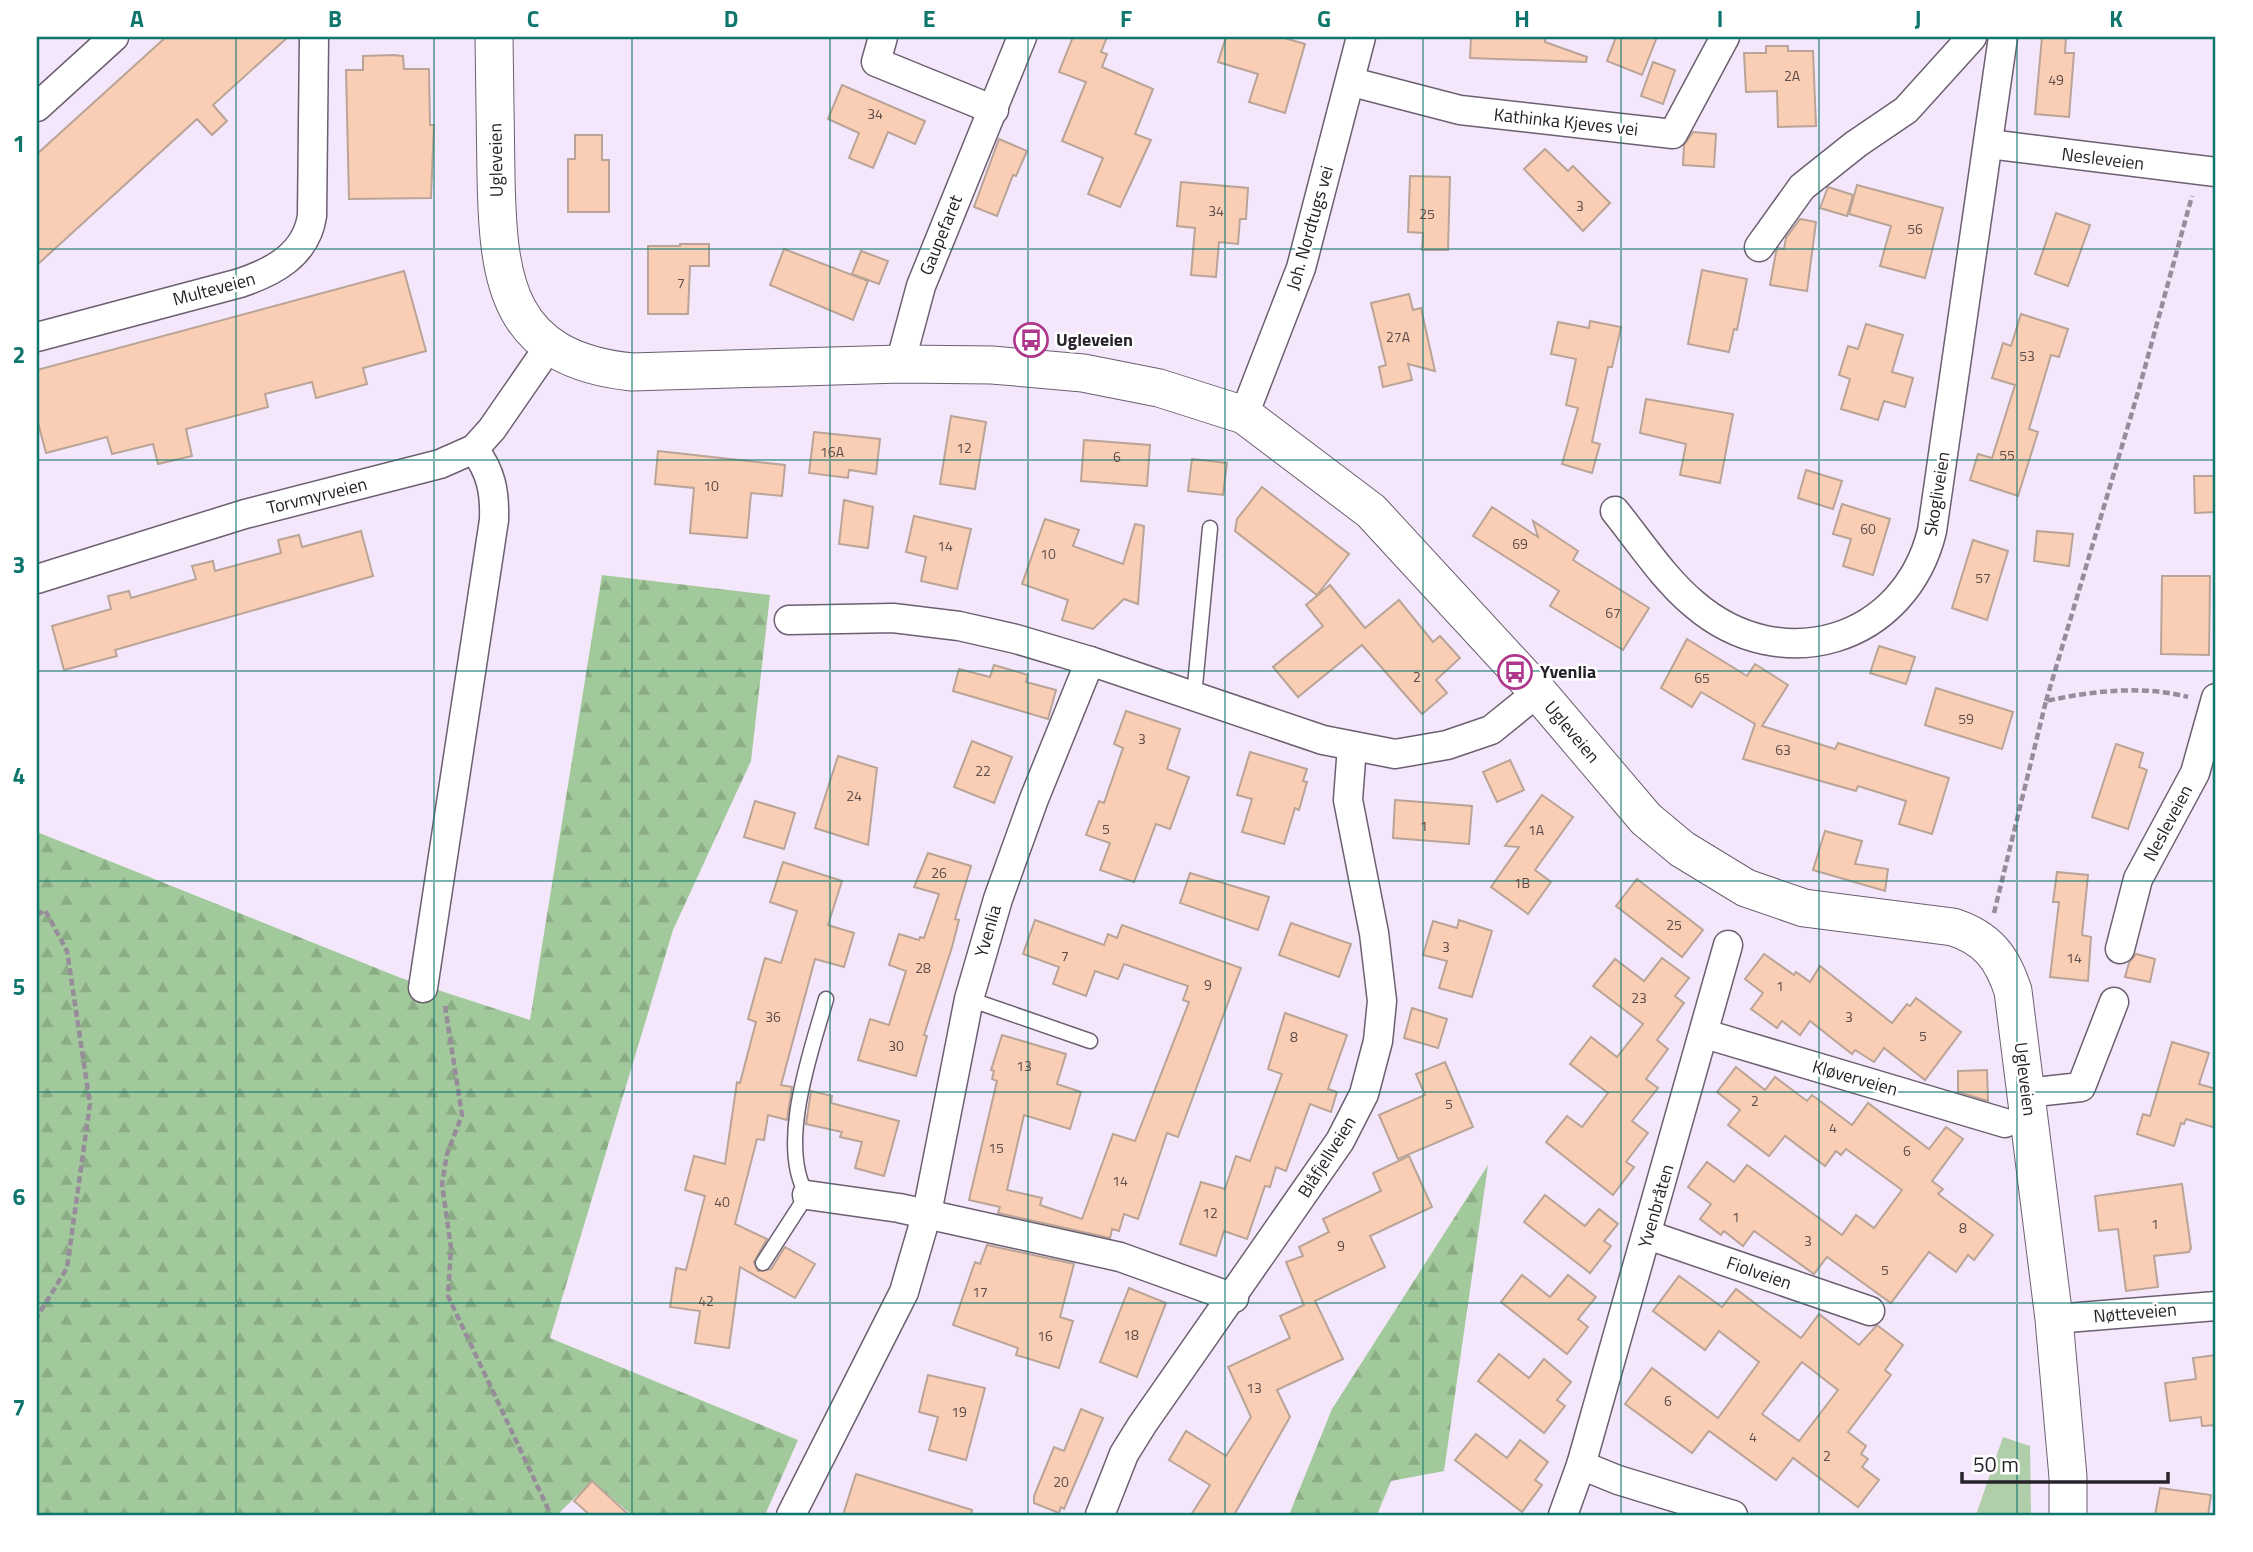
<svg xmlns="http://www.w3.org/2000/svg" width="2253" height="1552" viewBox="0 0 2253 1552" font-family="'Titillium Web',sans-serif">
<style>
.green{fill:#afcea9}
.forest{fill:url(#forest-firs)}
.building{fill:#faceb4;stroke:#baa497;stroke-width:2;fill-rule:evenodd}
.lines{fill:none;stroke-linecap:round;stroke-linejoin:round}
.service-casing{stroke:#6b5f70;stroke-width:17}
.minor-casing{stroke:#6b5f70;stroke-width:31}
.tertiary-casing{stroke:#6b5f70;stroke-width:39}
.path{stroke:#968c9a;stroke-width:4.5;stroke-dasharray:7 3.5;stroke-linecap:butt}
.service{stroke:#fff;stroke-width:14}
.minor{stroke:#fff;stroke-width:28}
.tertiary{stroke:#fff;stroke-width:37}
.grid{fill:none;stroke:#0f766e;stroke-width:2;stroke-opacity:0.55}
.labels{text-anchor:middle;stroke-width:5;stroke-linejoin:round;paint-order:stroke}
.number-label{font-size:14px;fill:#5c4d4c}
.street-label{font-size:18px;fill:#272229;stroke:#fff}
.poi-label{font-size:18px;font-weight:bold;fill:#272229;stroke:#fff;text-anchor:start}
.neatline{fill:none;stroke:#0f766e;stroke-width:2.5}
.grid-label{font-size:23px;text-anchor:middle;font-weight:bold;fill:#0f766e}
</style>
<defs>
<pattern id="forest-firs" width="22" height="20" patternUnits="userSpaceOnUse" patternTransform="scale(1.75)"><rect width="22" height="20" fill="#a2c99b"/><path d="M5 1l3.5 6h-7zM16 11l3.5 6h-7z" fill="#8cac86"/></pattern>
</defs>
<rect width="100%" height="100%" fill="#f5e7fb"/>
<polygon class="green" points="2003,1437 2030,1446 2031,1515 1976,1515"/>
<g class="forest">
<polygon points="602,575 770,595 751,761 673,930 550,1338 798,1440 765,1515 632,1515 592,1481 557,1515 37,1515 37,832 401,978 530,1020"/>
<polygon points="1488,1165 1444,1471 1391,1481 1377,1515 1289,1515 1332,1409"/>
</g>
<g class="building">
<polygon points="166,37 288,37 213,105 227,121 212,135 197,119 37,265 37,154"/>
<polygon points="1073,37 1107,37 1101,52 1107,54 1102,67 1153,89 1135,134 1151,140 1120,207 1088,194 1103,158 1062,141 1086,82 1059,72"/>
<polygon points="1226,37 1281,37 1305,44 1285,113 1249,102 1258,74 1218,62"/>
<polygon points="1471,37 1545,37 1545,42 1587,57 1586,62 1470,58"/>
<polygon points="1616,37 1657,37 1642,75 1607,61"/>
<polygon points="2042,37 2066,37 2065,53 2074,53 2069,117 2035,114"/>
<polygon points="1766,46 1788,46 1788,51 1813,51 1816,126 1778,127 1777,91 1746,92 1744,53 1766,53"/>
<polygon points="393,55 403,56 404,69 429,69 430,125 434,125 431,198 349,199 346,70 363,70 363,56"/>
<polygon points="1653,62 1675,70 1663,104 1641,96"/>
<polygon points="842,85 925,121 915,144 888,132 873,168 849,158 859,133 828,119"/>
<polygon points="1693,132 1716,134 1714,167 1683,165 1684,145"/>
<polygon points="575,135 602,135 602,160 609,160 609,212 568,212 568,159 575,159"/>
<polygon points="999,139 1027,151 1016,176 1013,175 997,216 974,207"/>
<polygon points="1545,149 1568,171 1573,166 1610,203 1583,231 1524,169"/>
<polygon points="1410,176 1450,177 1448,250 1422,250 1423,233 1408,232"/>
<polygon points="1181,182 1248,188 1246,219 1240,219 1238,244 1219,242 1216,277 1191,275 1195,228 1177,226"/>
<polygon points="1857,185 1943,208 1925,278 1880,266 1891,226 1849,214"/>
<polygon points="1828,187 1853,195 1847,216 1820,208"/>
<polygon points="2056,213 2090,225 2068,286 2035,274"/>
<polygon points="1800,219 1816,222 1807,291 1770,285 1776,252 1778,248 1784,249 1786,238"/>
<polygon points="680,244 709,244 709,266 690,266 688,314 648,314 648,246 680,246"/>
<polygon points="784,249 868,281 853,320 770,285"/>
<polygon points="861,251 888,261 879,284 852,274"/>
<polygon points="1702,270 1747,279 1737,330 1734,329 1729,352 1688,344"/>
<polygon points="404,271 426,351 363,368 367,384 316,398 312,382 265,394 268,407 186,429 192,456 158,464 153,444 112,454 107,437 46,453 37,419 37,370"/>
<polygon points="1409,294 1413,310 1421,308 1435,371 1408,364 1412,380 1383,387 1379,367 1386,365 1371,303"/>
<polygon points="2021,314 2068,329 2059,357 2051,355 2029,429 2038,432 2018,496 1970,480 1978,454 1992,458 2015,385 1992,378 2003,343 2011,346"/>
<polygon points="1590,321 1621,327 1612,367 1608,367 1592,442 1600,444 1592,473 1562,464 1578,408 1566,405 1576,359 1551,354 1558,322 1589,328"/>
<polygon points="1866,324 1903,335 1892,372 1913,378 1905,407 1884,401 1878,420 1841,409 1850,379 1839,375 1848,346 1858,349"/>
<polygon points="1646,399 1733,414 1720,483 1680,475 1686,444 1640,433"/>
<polygon points="951,416 986,422 975,489 940,484"/>
<polygon points="814,432 880,439 876,474 849,470 848,478 809,473"/>
<polygon points="1084,440 1150,445 1147,486 1081,481"/>
<polygon points="658,451 785,465 782,496 751,493 747,538 690,533 694,488 655,484"/>
<polygon points="1192,459 1227,463 1223,495 1188,491"/>
<polygon points="1806,470 1842,481 1833,509 1798,498"/>
<polygon points="2194,476 2216,476 2216,512 2195,513"/>
<polygon points="1262,487 1349,554 1317,595 1235,531 1237,519"/>
<polygon points="844,500 873,507 868,548 839,544"/>
<polygon points="1842,504 1890,519 1873,575 1843,566 1851,539 1833,534"/>
<polygon points="1492,507 1538,537 1533,521 1578,551 1573,560 1649,608 1623,650 1550,606 1559,591 1473,536"/>
<polygon points="914,516 971,529 957,589 921,581 926,557 906,552"/>
<polygon points="1045,519 1079,530 1073,546 1123,564 1135,524 1144,526 1138,604 1124,599 1093,629 1062,620 1068,600 1022,584"/>
<polygon points="361,531 373,576 115,650 117,656 64,670 52,626 111,609 108,596 129,591 131,598 196,579 192,566 213,561 215,571 281,553 278,540 299,535 302,547"/>
<polygon points="2037,531 2073,534 2069,566 2034,561"/>
<polygon points="1973,540 2008,551 1987,620 1952,608"/>
<polygon points="2162,576 2210,576 2209,655 2161,654"/>
<polygon points="1330,585 1365,628 1399,600 1433,642 1440,636 1460,658 1436,680 1447,693 1422,714 1362,645 1298,697 1273,667 1323,626 1306,605"/>
<polygon points="1687,639 1747,676 1755,664 1788,685 1762,726 1835,749 1838,743 1949,778 1932,834 1899,824 1906,801 1858,786 1856,791 1743,759 1755,724 1701,692 1692,707 1661,688"/>
<polygon points="1879,646 1915,657 1906,684 1870,673"/>
<polygon points="994,665 1028,675 1026,682 1056,690 1048,719 953,691 959,669 990,677"/>
<polygon points="1936,688 2013,712 2002,749 1925,725"/>
<polygon points="1126,711 1180,729 1167,769 1189,777 1170,829 1156,824 1134,882 1100,870 1110,843 1086,835 1099,801 1104,803 1123,748 1114,744"/>
<polygon points="972,741 1012,757 994,803 954,787"/>
<polygon points="2116,744 2143,753 2139,767 2147,770 2128,829 2092,817"/>
<polygon points="1250,752 1307,769 1303,781 1307,782 1299,810 1295,808 1284,844 1242,832 1252,799 1237,795"/>
<polygon points="838,756 877,768 868,845 815,828"/>
<polygon points="1510,760 1524,790 1497,802 1483,772"/>
<polygon points="1542,795 1573,817 1535,870 1551,882 1528,914 1491,887 1519,847 1505,846"/>
<polygon points="1395,800 1472,806 1469,844 1393,838"/>
<polygon points="755,801 795,813 784,849 744,837"/>
<polygon points="1825,831 1862,841 1855,864 1888,869 1885,891 1813,870"/>
<polygon points="928,853 971,866 955,919 959,920 952,947 924,1035 927,1036 916,1076 858,1060 870,1019 889,1025 906,971 889,965 899,934 919,940 920,937 924,938 939,894 914,887"/>
<polygon points="783,862 842,881 828,925 854,933 844,967 815,959 781,1085 792,1087 787,1120 768,1115 764,1140 757,1139 735,1224 767,1239 754,1262 758,1271 771,1269 785,1247 815,1264 795,1298 740,1267 729,1348 695,1343 700,1311 670,1307 676,1268 686,1270 705,1196 685,1190 694,1156 725,1164 737,1082 740,1083 756,1022 748,1019 765,958 781,963 797,911 770,902"/>
<polygon points="2057,872 2088,875 2082,935 2091,937 2088,981 2050,977 2059,902 2053,902"/>
<polygon points="1190,873 1269,897 1258,930 1180,903"/>
<polygon points="1637,879 1703,930 1682,957 1616,906"/>
<polygon points="1035,920 1104,945 1108,934 1117,938 1122,925 1241,968 1178,1137 1167,1133 1138,1219 1124,1214 1119,1231 1112,1229 1110,1238 998,1213 1000,1207 969,1200 997,1081 992,1079 994,1071 991,1070 1002,1035 1066,1054 1057,1084 1081,1092 1070,1129 1024,1115 1007,1190 1042,1198 1040,1205 1082,1219 1113,1134 1135,1141 1189,1002 1183,1000 1188,986 1124,964 1118,979 1095,971 1086,996 1053,984 1059,967 1023,954"/>
<polygon points="1459,920 1492,931 1472,997 1439,988 1447,961 1423,955 1433,921 1457,928"/>
<polygon points="1291,923 1351,944 1339,977 1279,955"/>
<polygon points="1764,954 1794,975 1796,972 1810,982 1820,966 1892,1023 1907,1004 1910,1006 1916,998 1961,1032 1925,1080 1884,1048 1874,1062 1855,1050 1852,1054 1810,1021 1800,1035 1782,1021 1777,1028 1751,1009 1763,993 1745,979"/>
<polygon points="2136,954 2155,959 2150,982 2125,977 2129,963"/>
<polygon points="1662,958 1689,978 1675,996 1684,1003 1657,1040 1668,1049 1646,1079 1658,1088 1632,1121 1648,1133 1626,1162 1634,1167 1613,1195 1546,1142 1567,1116 1582,1127 1608,1093 1570,1064 1591,1037 1617,1057 1643,1024 1593,986 1615,959 1644,981"/>
<polygon points="1412,1008 1447,1019 1438,1048 1404,1038"/>
<polygon points="1285,1013 1347,1035 1328,1089 1337,1092 1331,1112 1310,1104 1286,1171 1276,1167 1270,1187 1265,1186 1247,1239 1224,1231 1216,1256 1180,1244 1201,1182 1225,1189 1236,1156 1250,1161 1282,1074 1268,1069"/>
<polygon points="2172,1042 2209,1053 2199,1084 2216,1089 2216,1128 2186,1119 2184,1124 2181,1123 2174,1146 2137,1134 2143,1114 2150,1116"/>
<polygon points="1445,1062 1473,1127 1398,1159 1379,1115 1425,1095 1416,1074"/>
<polygon points="1736,1067 1765,1090 1775,1077 1807,1101 1812,1095 1852,1125 1868,1103 1929,1149 1946,1127 1963,1139 1932,1181 1943,1189 1938,1194 1993,1235 1974,1260 1968,1255 1956,1272 1929,1252 1891,1303 1827,1257 1814,1274 1754,1231 1743,1246 1724,1231 1721,1235 1700,1219 1711,1204 1688,1187 1707,1162 1734,1182 1747,1165 1842,1235 1856,1215 1874,1228 1902,1190 1846,1149 1841,1155 1836,1151 1825,1166 1785,1136 1769,1156 1728,1125 1740,1110 1717,1092"/>
<polygon points="1987,1070 1988,1101 1958,1092 1958,1071"/>
<polygon points="811,1091 832,1096 831,1103 899,1121 884,1176 855,1168 862,1142 840,1137 842,1132 806,1124"/>
<polygon points="1409,1156 1432,1207 1370,1236 1385,1267 1315,1301 1343,1359 1277,1390 1290,1417 1234,1515 1191,1515 1210,1485 1169,1460 1186,1431 1226,1456 1251,1417 1228,1367 1290,1338 1280,1316 1304,1305 1286,1262 1303,1256 1299,1247 1329,1232 1323,1219 1381,1191 1373,1173"/>
<polygon points="2182,1184 2191,1248 2189,1252 2154,1256 2158,1287 2126,1291 2118,1229 2099,1231 2095,1196"/>
<polygon points="1545,1195 1585,1226 1599,1209 1618,1224 1604,1241 1611,1246 1590,1273 1524,1222"/>
<polygon points="987,1245 1074,1264 1060,1317 1073,1321 1059,1368 1016,1355 1018,1348 953,1325 975,1262 980,1264"/>
<polygon points="1522,1275 1550,1297 1568,1275 1596,1297 1578,1319 1588,1327 1567,1354 1501,1302"/>
<path d="M1679 1276 1722 1307 1736 1289 1801 1338 1819 1314 1859 1345 1877 1325 1903 1345 1885 1370 1891 1375 1848 1432 1866 1446 1861 1454 1868 1459 1862 1467 1879 1480 1858 1507 1793 1458 1776 1480 1709 1431 1692 1453 1625 1404 1652 1368 1718 1418 1759 1362 1719 1331 1705 1350 1653 1311ZM1802 1362 1838 1390 1799 1441 1762 1414Z"/>
<polygon points="1129,1288 1166,1303 1137,1377 1100,1362"/>
<polygon points="1499,1354 1529,1378 1544,1359 1571,1382 1557,1400 1565,1406 1544,1433 1478,1381"/>
<polygon points="2216,1355 2216,1425 2202,1426 2201,1417 2170,1421 2165,1383 2196,1379 2193,1358"/>
<polygon points="928,1375 985,1388 966,1460 929,1450 938,1417 919,1412"/>
<polygon points="1081,1409 1103,1418 1064,1509 1061,1507 1059,1513 1034,1503 1034,1496 1054,1447 1064,1451"/>
<polygon points="1476,1434 1507,1458 1520,1440 1548,1462 1535,1480 1542,1485 1522,1512 1455,1460"/>
<polygon points="856,1474 972,1510 971,1515 843,1515"/>
<polygon points="592,1481 629,1515 590,1515 574,1501"/>
<polygon points="2160,1488 2211,1495 2208,1515 2155,1515"/>
</g>
<g class="lines">
<g class="service-casing">
<g id="service">
<polyline points="1194,696 1210,528"/>
<polyline points="969,999 1090,1041"/>
<path d="M763 1263 807 1195C777 1145 811 1052 826 999"/>
</g>
</g>
<g class="minor-casing">
<g id="minor">
<polyline points="883,37 876,62 994,110"/>
<polyline points="1352,82 1460,110 1673,134 1725,37"/>
<polyline points="37,107 114,37"/>
<polyline points="1989,144 2216,172"/>
<polyline points="1759,247 1802,187 1856,144 1906,110 1972,37"/>
<path d="M37 337 240 283C273 272 306 255 312 216L314 37"/>
<polyline points="900,364 921,286 1022,37"/>
<polyline points="1244,415 1301,268 1361,37"/>
<path d="M1615 511C1640 542 1664 579 1694 604 1781 679 1905 642 1932 531L2003 37"/>
<polyline points="37,579 245,514 440,464 474,449 492,429 550,345"/>
<polyline points="789,620 893,618 959,626 1016,639 1090,661 1323,740 1395,754 1447,745 1491,730 1538,692"/>
<polyline points="2120,949 2138,879 2195,773 2216,698"/>
<path d="M423 988 494 520C495 491 491 472 474 449"/>
<polyline points="1705,1034 2005,1123"/>
<polyline points="2027,1093 2081,1087 2114,1002"/>
<polyline points="807,1195 899,1208 1120,1257 1234,1298"/>
<polyline points="1648,1235 1870,1311"/>
<polyline points="2054,1319 2216,1306"/>
<polyline points="1581,1465 1728,945"/>
<polyline points="791,1515 904,1292 927,1213 969,999 998,899 1034,799 1090,661"/>
<polyline points="1100,1515 1124,1454 1142,1425 1340,1141 1364,1094 1378,1041 1382,1001 1374,933 1348,800 1352,746"/>
<polyline points="1563,1515 1581,1465 1618,1480 1733,1515"/>
</g>
</g>
<g class="tertiary-casing">
<path id="tertiary" d="M494 37C495 83 495 130 496 176 498 283 507 359 632 372L900 364 992 365 1083 373 1159 388 1244 415 1371 511 1538 692 1646 819 1682 849 1746 888 1804 908 1953 927C1987 938 2002 957 2013 991L2054 1319 2068 1477V1515"/>
</g>
<g class="path">
<polyline points="2046,701 2139,389 2192,196"/>
<path d="M1994 913 2046 701C2092 691 2142 685 2188 697"/>
<polyline points="37,915 45,910 67,951 90,1104 67,1268 37,1317"/>
<polyline points="445,1006 462,1115 447,1154 442,1184 451,1248 448,1296 551,1515"/>
</g>
<use href="#service" class="service"/>
<use href="#minor" class="minor"/>
<use href="#tertiary" class="tertiary"/>
</g>
<path class="grid" d="M236 37V1515M434 37V1515M632 37V1515M830 37V1515M1028 37V1515M1225 37V1515M1423 37V1515M1621 37V1515M1819 37V1515M2017 37V1515M37 249H2216M37 460H2216M37 671H2216M37 881H2216M37 1092H2216M37 1303H2216"/>
<defs>
<g id="bus-ring" transform="scale(1.75)"><circle r="9.5" fill="#fff" stroke="#ae378c" stroke-width="1.5"/><path d="M-5-6H5V4H4V6H2V4H-2V6H-4V4H-5ZM-3.5-4V0h7V-4ZM-3.5 1.2v1.5H-2V1.2ZM2 1.2v1.5H3.5V1.2Z" fill="#ae378c"/></g>
</defs>
<g fill-rule="evenodd">
<use href="#bus-ring" x="1031" y="340"/>
<use href="#bus-ring" x="1515" y="672"/>
</g>
<g class="labels">
<g class="number-label">
<text x="1792" y="81">2A</text>
<text x="2056" y="85">49</text>
<text x="875" y="119">34</text>
<text x="1580" y="211">3</text>
<text x="1216" y="216">34</text>
<text x="1427" y="219">25</text>
<text x="1915" y="234">56</text>
<text x="681" y="288">7</text>
<text x="1398" y="342">27A</text>
<text x="2027" y="361">53</text>
<text x="964" y="453">12</text>
<text x="832" y="457">16A</text>
<text x="2007" y="460">55</text>
<text x="1117" y="462">6</text>
<text x="711" y="491">10</text>
<text x="1868" y="534">60</text>
<text x="1520" y="549">69</text>
<text x="945" y="551">14</text>
<text x="1048" y="559">10</text>
<text x="1983" y="583">57</text>
<text x="1613" y="618">67</text>
<text x="1417" y="682">2</text>
<text x="1702" y="683">65</text>
<text x="1966" y="724">59</text>
<text x="1142" y="744">3</text>
<text x="1783" y="755">63</text>
<text x="983" y="776">22</text>
<text x="854" y="801">24</text>
<text x="1424" y="831">1</text>
<text x="1106" y="834">5</text>
<text x="1536" y="835">1A</text>
<text x="939" y="878">26</text>
<text x="1522" y="888">1B</text>
<text x="1674" y="930">25</text>
<text x="1446" y="952">3</text>
<text x="1065" y="961">7</text>
<text x="2074" y="963">14</text>
<text x="923" y="973">28</text>
<text x="1208" y="990">9</text>
<text x="1780" y="991">1</text>
<text x="1639" y="1003">23</text>
<text x="773" y="1022">36</text>
<text x="1849" y="1022">3</text>
<text x="1923" y="1041">5</text>
<text x="1294" y="1042">8</text>
<text x="896" y="1051">30</text>
<text x="1024" y="1071">13</text>
<text x="1755" y="1106">2</text>
<text x="1449" y="1109">5</text>
<text x="1833" y="1133">4</text>
<text x="996" y="1153">15</text>
<text x="1907" y="1156">6</text>
<text x="1120" y="1186">14</text>
<text x="722" y="1207">40</text>
<text x="1210" y="1218">12</text>
<text x="1736" y="1222">1</text>
<text x="2155" y="1229">1</text>
<text x="1963" y="1233">8</text>
<text x="1808" y="1246">3</text>
<text x="1341" y="1251">9</text>
<text x="1885" y="1275">5</text>
<text x="980" y="1297">17</text>
<text x="706" y="1306">42</text>
<text x="1131" y="1340">18</text>
<text x="1045" y="1341">16</text>
<text x="1254" y="1393">13</text>
<text x="1668" y="1406">6</text>
<text x="959" y="1417">19</text>
<text x="1753" y="1442">4</text>
<text x="1827" y="1461">2</text>
<text x="1061" y="1487">20</text>
</g>
<g class="street-label">
<text transform="translate(1566 122) rotate(6)" y="6">Kathinka Kjeves vei</text>
<text transform="translate(2103 159) rotate(7)" y="6">Nesleveien</text>
<text transform="translate(496 160) rotate(-91)" y="6">Ugleveien</text>
<text transform="translate(1310 228) rotate(-74)" y="6">Joh. Nordtugs vei</text>
<text transform="translate(941 235) rotate(-68)" y="6">Gaupefaret</text>
<text transform="translate(214 289) rotate(-15)" y="6">Multeveien</text>
<text transform="translate(1937 494) rotate(-81)" y="6">Skogliveien</text>
<text transform="translate(317 496) rotate(-14)" y="6">Torvmyrveien</text>
<text transform="translate(1572 732) rotate(50)" y="6">Ugleveien</text>
<text transform="translate(2168 823) rotate(-62)" y="6">Nesleveien</text>
<text transform="translate(988 931) rotate(-74)" y="6">Yvenlia</text>
<text transform="translate(1855 1078) rotate(16)" y="6">Kløverveien</text>
<text transform="translate(2025 1079) rotate(83)" y="6">Ugleveien</text>
<text transform="translate(1327 1157) rotate(-58)" y="6">Blåfjellveien</text>
<text transform="translate(1656 1206) rotate(-74)" y="6">Yvenbråten</text>
<text transform="translate(1759 1273) rotate(19)" y="6">Fiolveien</text>
<text transform="translate(2135 1313) rotate(-5)" y="6">Nøtteveien</text>
</g>
<g class="poi-label">
<text x="1056" y="346">Ugleveien</text>
<text x="1540" y="678">Yvenlia</text>
</g>
</g>
<rect width="2253" height="1552" fill="none" stroke="#ffffff" stroke-width="77"/>
<path d="M1962 1472v10h206v-10" fill="none" stroke="#272229" stroke-width="3.5"/>
<text x="1973" y="1472" font-size="21" fill="#272229" stroke="#ffffff" stroke-width="5" paint-order="stroke">50 m</text>
<rect x="38" y="38" width="2176" height="1476" class="neatline"/>
<g class="grid-label">
<text x="137" y="27">A</text>
<text x="335" y="27">B</text>
<text x="533" y="27">C</text>
<text x="731" y="27">D</text>
<text x="929" y="27">E</text>
<text x="1126" y="27">F</text>
<text x="1324" y="27">G</text>
<text x="1522" y="27">H</text>
<text x="1720" y="27">I</text>
<text x="1918" y="27">J</text>
<text x="2116" y="27">K</text>
<text x="19" y="152">1</text>
<text x="19" y="363">2</text>
<text x="19" y="573">3</text>
<text x="19" y="784">4</text>
<text x="19" y="995">5</text>
<text x="19" y="1205">6</text>
<text x="19" y="1416">7</text>
</g>
</svg>
